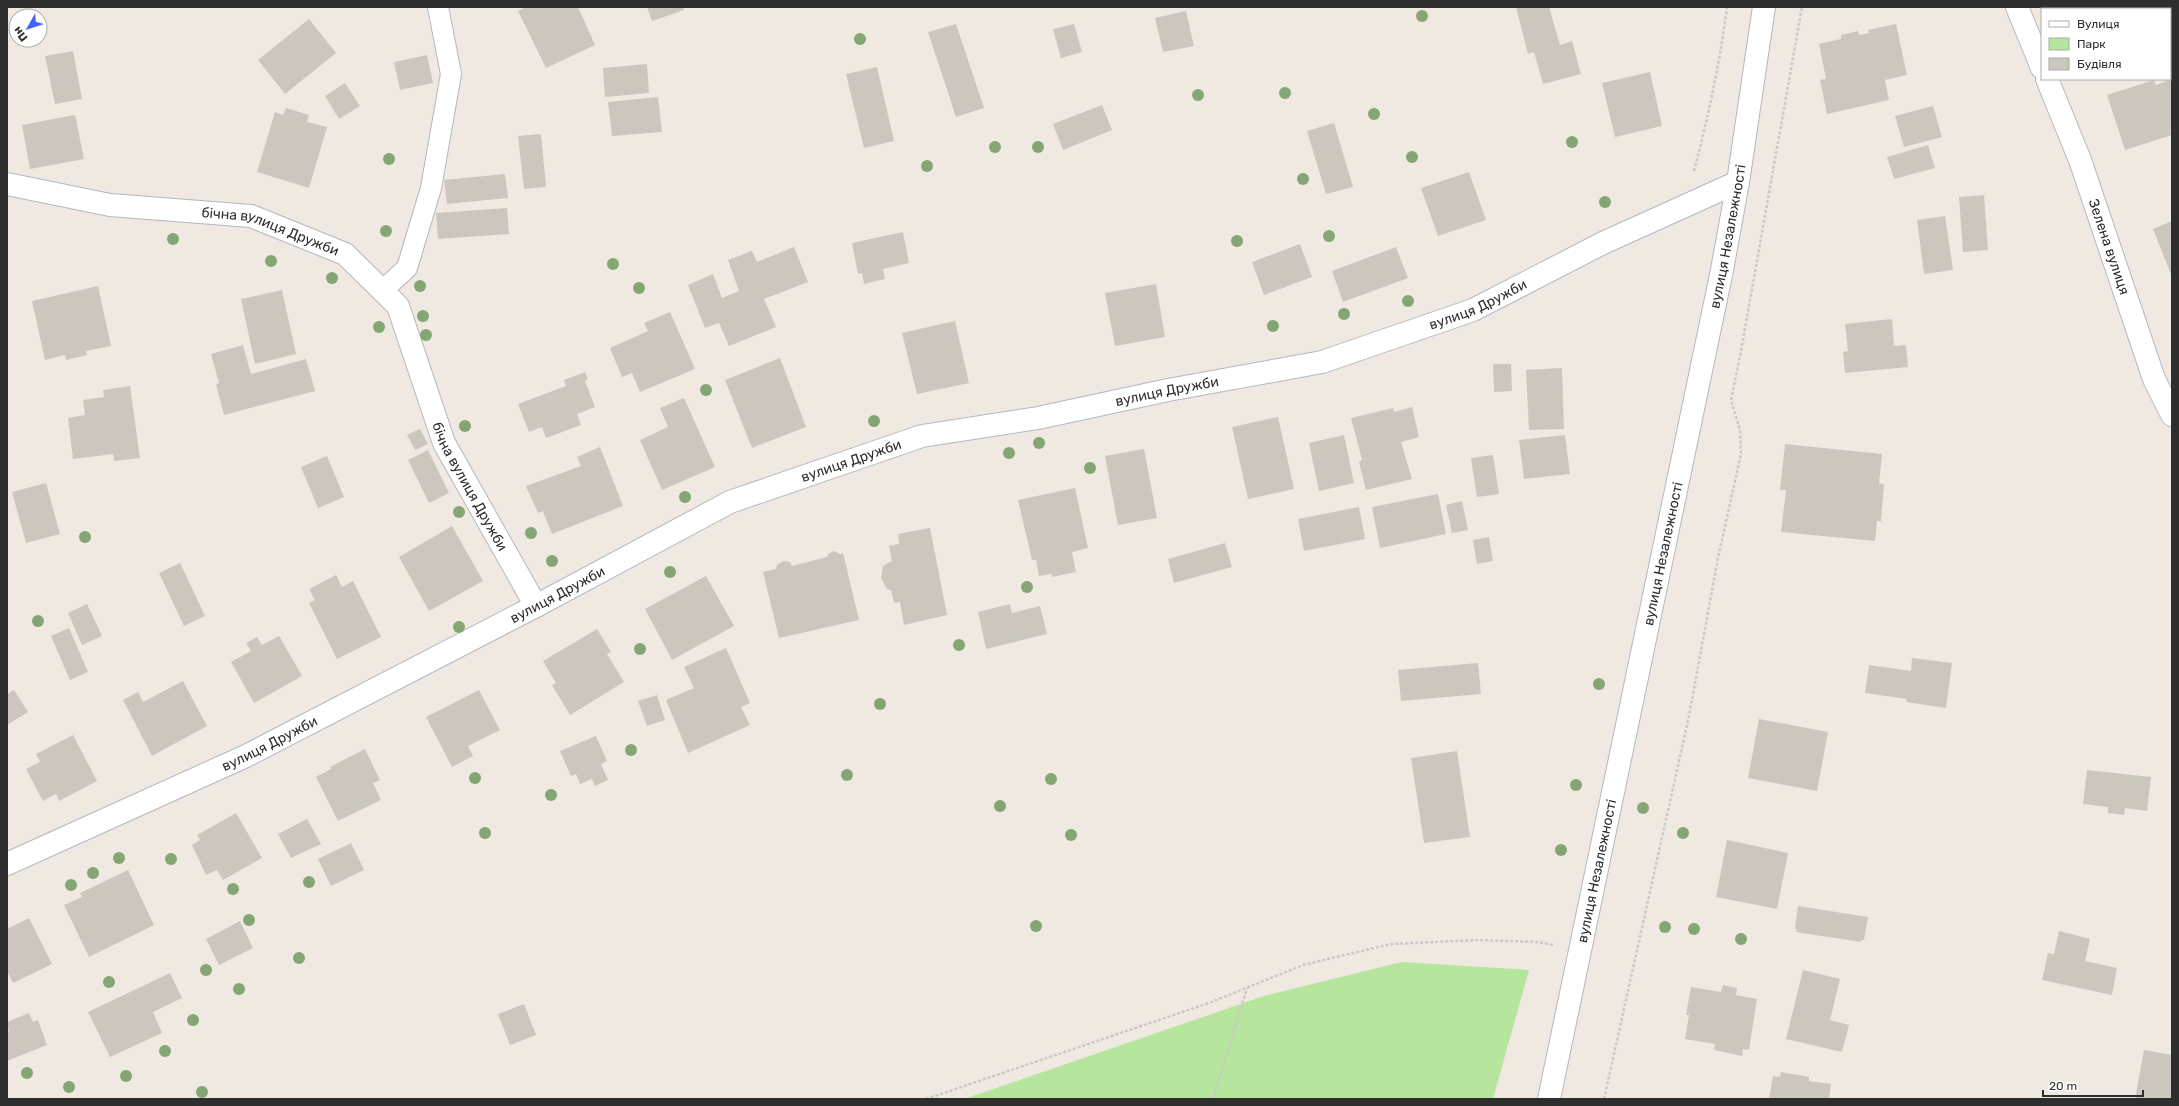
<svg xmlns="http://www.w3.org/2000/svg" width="2179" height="1106" viewBox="0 0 2179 1106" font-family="Rubik,sans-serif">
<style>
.green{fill:#b6e59e}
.building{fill:#cbc7bf}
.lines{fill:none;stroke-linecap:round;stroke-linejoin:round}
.lane-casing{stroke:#b4b7c1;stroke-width:22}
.street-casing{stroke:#b4b7c1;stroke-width:24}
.secondary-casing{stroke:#b4b7c1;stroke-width:24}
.path{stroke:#c9c9c9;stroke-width:2.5;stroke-dasharray:3 2;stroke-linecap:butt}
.lane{stroke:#fff;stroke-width:20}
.street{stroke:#fff;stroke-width:22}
.secondary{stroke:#fff;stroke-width:22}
.tree{fill:#84a574}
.labels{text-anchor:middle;stroke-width:3.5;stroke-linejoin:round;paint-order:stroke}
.street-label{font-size:14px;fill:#2e2e2e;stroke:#fff}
</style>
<rect width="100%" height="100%" fill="#efe9e1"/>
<polygon class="green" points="1402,962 1529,970 1493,1099 964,1099 1264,996"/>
<g class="building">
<polygon points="526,7 578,7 595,45 546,68 518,11"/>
<polygon points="647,7 683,7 684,10 652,21"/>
<polygon points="1516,7 1549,7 1560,45 1572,41 1581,74 1543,84 1534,52 1528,54"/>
<polygon points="2067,7 2126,7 2121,9 2067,9"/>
<polygon points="1186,11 1194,46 1163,52 1155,18"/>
<polygon points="309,19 336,53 285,94 258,60"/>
<polygon points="956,24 984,108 956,117 928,32"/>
<polygon points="1074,24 1082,52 1061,58 1053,29"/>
<polygon points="1896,24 1907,75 1885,80 1889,100 1827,114 1820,80 1826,79 1819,44 1841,39 1841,35 1858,31 1859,35 1869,33 1868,30"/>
<polygon points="73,51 82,99 55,104 45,56"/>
<polygon points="427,55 433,83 400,90 394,62"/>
<polygon points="647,64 649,93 605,97 603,68"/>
<polygon points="877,67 894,141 864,148 846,74"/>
<polygon points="1650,72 1662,126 1615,137 1602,83"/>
<polygon points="2172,79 2172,128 2170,129 2172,135 2125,150 2107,95 2154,80 2156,85"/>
<polygon points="345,83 360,106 339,119 325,96"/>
<polygon points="658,97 662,132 612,136 608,102"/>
<polygon points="1102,105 1112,130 1063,150 1053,124"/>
<polygon points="1933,106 1942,137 1904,147 1895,116"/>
<polygon points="286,108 309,115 307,122 327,127 309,188 257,172 275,112 283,115"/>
<polygon points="75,115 84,159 30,169 22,125"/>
<polygon points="1334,123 1353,187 1326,194 1307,131"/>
<polygon points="541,134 546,187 524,189 518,136"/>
<polygon points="1928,145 1935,168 1894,179 1887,157"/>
<polygon points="1469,172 1486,220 1438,236 1421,188"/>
<polygon points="505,174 508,198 447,204 444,180"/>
<polygon points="1984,195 1988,250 1963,252 1959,197"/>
<polygon points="507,208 509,234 438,239 436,213"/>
<polygon points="1945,216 1953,270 1924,274 1917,220"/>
<polygon points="2172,221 2172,277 2153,229"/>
<polygon points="903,232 909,263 883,269 885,279 864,284 862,273 858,274 852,243"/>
<polygon points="1300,244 1312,277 1264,295 1252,262"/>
<polygon points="794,247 808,282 764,299 776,327 729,346 719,323 705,328 688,285 713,274 722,298 739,291 728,260 752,251 757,262"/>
<polygon points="1396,247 1408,278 1343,302 1332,271"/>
<polygon points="1156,284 1165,337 1115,346 1105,293"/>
<polygon points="98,286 111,346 86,351 87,355 66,360 65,355 45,360 32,301"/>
<polygon points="282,290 296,354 255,364 241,299"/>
<polygon points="670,312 695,369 640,392 632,373 622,377 610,348 648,331 644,323"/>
<polygon points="1892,319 1894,346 1906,345 1908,367 1845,373 1843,352 1848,351 1845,324"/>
<polygon points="955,321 969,383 917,394 902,333"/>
<polygon points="243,345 251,374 306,359 315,391 224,415 216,384 219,383 211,354"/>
<polygon points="780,358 806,427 752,448 725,380"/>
<polygon points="1493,364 1511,364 1512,391 1494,392"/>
<polygon points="1562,368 1564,429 1529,430 1526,370"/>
<polygon points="585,372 588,379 585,381 595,407 577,414 581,425 546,438 542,427 529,432 518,404 566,386 564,380"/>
<polygon points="130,386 140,458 114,461 113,454 73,459 68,418 85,415 83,400 104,397 103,390"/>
<polygon points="684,398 715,467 662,490 640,440 668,427 660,408"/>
<polygon points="1412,407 1419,437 1401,442 1412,479 1366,490 1359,462 1362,460 1351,418 1393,408 1394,412"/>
<polygon points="1278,417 1294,489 1248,499 1232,427"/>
<polygon points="420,429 428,444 415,450 407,435"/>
<polygon points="1344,435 1354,483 1319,491 1309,443"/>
<polygon points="1565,435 1570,474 1524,479 1519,440"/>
<polygon points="1785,444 1882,454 1879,483 1884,484 1881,521 1877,521 1875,541 1781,532 1786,490 1780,490"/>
<polygon points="600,447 623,506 552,534 543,511 538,513 526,486 581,466 577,457"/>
<polygon points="1144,449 1157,518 1118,525 1105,456"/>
<polygon points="428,450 449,493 429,503 408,460"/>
<polygon points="1493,455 1499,494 1477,497 1471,458"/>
<polygon points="327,456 344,497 318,508 301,467"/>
<polygon points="46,483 60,534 26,543 12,492"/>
<polygon points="1075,488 1088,548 1072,552 1076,572 1052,577 1051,574 1039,576 1036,560 1032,560 1018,500"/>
<polygon points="1438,494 1446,534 1380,548 1372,507"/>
<polygon points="1462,501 1468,530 1452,533 1446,505"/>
<polygon points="1359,507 1365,539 1304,551 1298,519"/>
<polygon points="452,526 483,581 429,611 399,557"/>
<polygon points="930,528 947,615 904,625 900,602 894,603 891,590 887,589 881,578 883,566 892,561 889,546 899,544 898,534"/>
<polygon points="1489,537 1493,561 1477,564 1473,540"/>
<polygon points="1225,543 1232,567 1174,583 1168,559"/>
<polygon points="834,551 840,554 843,553 859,620 779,638 763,572 776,569 777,565 783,561 790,562 792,566 827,557 828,554"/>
<polygon points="180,563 205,616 184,626 159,573"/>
<polygon points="336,575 342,587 353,581 381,637 337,659 309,603 315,600 309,589"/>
<polygon points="706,576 734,626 672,660 645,609"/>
<polygon points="87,604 102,636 82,645 68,613"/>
<polygon points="1010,604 1012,613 1040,606 1047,634 986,649 978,612"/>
<polygon points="69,628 88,672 70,680 51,636"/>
<polygon points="597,629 611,652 607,654 624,682 570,715 552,685 556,683 543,661"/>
<polygon points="279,636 302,676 254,703 231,662 251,651 246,643 257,637 262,645"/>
<polygon points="726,648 750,703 741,707 750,725 688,753 666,700 694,688 684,667"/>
<polygon points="1912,658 1952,663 1946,708 1906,702 1907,699 1865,693 1869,665 1911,671"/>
<polygon points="1478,663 1481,694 1401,701 1398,670"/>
<polygon points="183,681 207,726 152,756 123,700 138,692 143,702"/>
<polygon points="14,690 28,712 7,725 7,694"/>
<polygon points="479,690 500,730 468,746 473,756 452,767 426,717"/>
<polygon points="657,695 665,720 647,726 638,701"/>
<polygon points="1759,719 1828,732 1817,791 1748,778"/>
<polygon points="73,735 97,781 59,801 56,794 43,801 26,769 40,762 36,754"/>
<polygon points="596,736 607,761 601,764 608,780 595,786 592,779 580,784 576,774 571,776 560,751"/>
<polygon points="365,749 380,780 373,783 381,800 338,821 316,777 331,769 330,767"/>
<polygon points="1457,751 1470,837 1424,843 1411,758"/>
<polygon points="2087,770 2151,777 2147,811 2125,808 2124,815 2108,813 2108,807 2083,804"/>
<polygon points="236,813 262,858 223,880 217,870 206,875 192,845 200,840 197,835"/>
<polygon points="307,819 321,844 291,858 278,834"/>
<polygon points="1727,840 1788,853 1777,909 1716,897"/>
<polygon points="351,843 364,870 331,886 318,859"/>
<polygon points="128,870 154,925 89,957 64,905 82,897 80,893"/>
<polygon points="1798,906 1868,917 1864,940 1861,940 1861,942 1796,932 1797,929 1795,929"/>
<polygon points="29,918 52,964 13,983 7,971 7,929"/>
<polygon points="240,921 253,948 219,965 206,939"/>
<polygon points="2059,931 2090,939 2085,961 2117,968 2112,995 2042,980 2048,953 2054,954"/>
<polygon points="1803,970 1840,979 1830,1020 1849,1025 1842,1052 1786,1039"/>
<polygon points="170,973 182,998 153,1012 162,1033 110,1057 88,1012"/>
<polygon points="1723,985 1737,988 1736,995 1757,999 1749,1050 1743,1049 1742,1056 1714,1050 1715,1044 1685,1039 1689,1015 1686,1015 1691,987 1721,992"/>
<polygon points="524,1004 536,1035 510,1045 498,1014"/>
<polygon points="29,1013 33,1022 38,1020 47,1045 7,1061 7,1032 9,1031 7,1022"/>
<polygon points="2144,1050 2172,1055 2172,1099 2135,1099"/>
<polygon points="1781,1072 1809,1077 1809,1081 1831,1084 1829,1099 1769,1099 1773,1076 1780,1077"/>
</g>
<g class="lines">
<g class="lane-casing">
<polyline id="lane" points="382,291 407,268 431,188 451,74 438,7"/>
</g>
<g class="street-casing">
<g id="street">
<polyline points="2017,7 2042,68"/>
<path id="s1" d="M2047 79 2080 160 2154 379 2172 415"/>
<path id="s2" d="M7 184 110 205 251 216 345 254 398 306 444 443 536 606"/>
<path id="s3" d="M7 864 246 756 536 606 730 502 922 436 1038 418 1168 390 1322 362 1473 310 1603 243 1738 182"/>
</g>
</g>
<g class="secondary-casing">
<g id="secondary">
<path id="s4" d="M1549 1099 1722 270 1738 182 1764 7"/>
</g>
</g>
<g class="path">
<path d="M1694 171C1708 117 1720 63 1727 7"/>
<polyline points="926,1099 1209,1003 1303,965 1391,944 1478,940 1538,942 1553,945"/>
<polyline points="1213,1099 1247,988"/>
<polyline points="1604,1099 1689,716 1718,558 1741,454 1740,430 1731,400 1741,351 1802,7"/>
</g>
<use href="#lane" class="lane"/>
<use href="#street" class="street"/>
<use href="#secondary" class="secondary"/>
</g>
<g class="tree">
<circle cx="1422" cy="16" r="6"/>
<circle cx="860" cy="39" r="6"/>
<circle cx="1285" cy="93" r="6"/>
<circle cx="1198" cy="95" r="6"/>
<circle cx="1374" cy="114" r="6"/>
<circle cx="1572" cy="142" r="6"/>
<circle cx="995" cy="147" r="6"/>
<circle cx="1038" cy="147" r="6"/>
<circle cx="1412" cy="157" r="6"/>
<circle cx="389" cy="159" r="6"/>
<circle cx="927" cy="166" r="6"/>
<circle cx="1303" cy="179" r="6"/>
<circle cx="1605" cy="202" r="6"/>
<circle cx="386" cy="231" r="6"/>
<circle cx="1329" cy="236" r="6"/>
<circle cx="173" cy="239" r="6"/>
<circle cx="1237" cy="241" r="6"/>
<circle cx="271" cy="261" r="6"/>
<circle cx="613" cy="264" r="6"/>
<circle cx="332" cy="278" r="6"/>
<circle cx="420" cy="286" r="6"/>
<circle cx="639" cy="288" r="6"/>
<circle cx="1408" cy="301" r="6"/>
<circle cx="1344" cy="314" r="6"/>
<circle cx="423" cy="316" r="6"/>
<circle cx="1273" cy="326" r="6"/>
<circle cx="379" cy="327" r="6"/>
<circle cx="426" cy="335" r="6"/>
<circle cx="706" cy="390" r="6"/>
<circle cx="874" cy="421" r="6"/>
<circle cx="465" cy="426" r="6"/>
<circle cx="1039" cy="443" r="6"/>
<circle cx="1009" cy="453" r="6"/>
<circle cx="1090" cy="468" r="6"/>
<circle cx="685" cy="497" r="6"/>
<circle cx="459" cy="512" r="6"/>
<circle cx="531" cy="533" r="6"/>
<circle cx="85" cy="537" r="6"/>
<circle cx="552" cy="561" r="6"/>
<circle cx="670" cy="572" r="6"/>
<circle cx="1027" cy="587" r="6"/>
<circle cx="38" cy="621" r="6"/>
<circle cx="459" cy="627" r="6"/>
<circle cx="959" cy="645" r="6"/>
<circle cx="640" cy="649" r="6"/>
<circle cx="1599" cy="684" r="6"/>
<circle cx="880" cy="704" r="6"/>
<circle cx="631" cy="750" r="6"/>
<circle cx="847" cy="775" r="6"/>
<circle cx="475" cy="778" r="6"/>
<circle cx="1051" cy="779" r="6"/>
<circle cx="1576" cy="785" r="6"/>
<circle cx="551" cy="795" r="6"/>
<circle cx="1000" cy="806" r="6"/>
<circle cx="1643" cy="808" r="6"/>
<circle cx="485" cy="833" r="6"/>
<circle cx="1683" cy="833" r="6"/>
<circle cx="1071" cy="835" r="6"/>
<circle cx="1561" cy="850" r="6"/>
<circle cx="119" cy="858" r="6"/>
<circle cx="171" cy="859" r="6"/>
<circle cx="93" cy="873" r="6"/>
<circle cx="309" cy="882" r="6"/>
<circle cx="71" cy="885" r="6"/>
<circle cx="233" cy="889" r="6"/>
<circle cx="249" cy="920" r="6"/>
<circle cx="1036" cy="926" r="6"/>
<circle cx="1665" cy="927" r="6"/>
<circle cx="1694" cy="929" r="6"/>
<circle cx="1741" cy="939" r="6"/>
<circle cx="299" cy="958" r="6"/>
<circle cx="206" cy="970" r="6"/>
<circle cx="109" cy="982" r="6"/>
<circle cx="239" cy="989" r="6"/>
<circle cx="193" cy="1020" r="6"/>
<circle cx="165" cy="1051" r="6"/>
<circle cx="27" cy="1073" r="6"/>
<circle cx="126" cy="1076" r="6"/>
<circle cx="69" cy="1087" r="6"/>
<circle cx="202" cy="1092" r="6"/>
</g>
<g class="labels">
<g class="street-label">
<text dy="5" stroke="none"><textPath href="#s2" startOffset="269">бічна вулиця Дружби</textPath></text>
<text dy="5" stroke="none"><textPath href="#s4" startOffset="881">вулиця Незалежності</textPath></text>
<text dy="5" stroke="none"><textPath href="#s1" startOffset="179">Зелена вулиця</textPath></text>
<text dy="5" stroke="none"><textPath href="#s3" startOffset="1585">вулиця Дружби</textPath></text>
<text dy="5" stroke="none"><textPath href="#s3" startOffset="1261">вулиця Дружби</textPath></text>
<text dy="5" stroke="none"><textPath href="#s3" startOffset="937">вулиця Дружби</textPath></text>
<text dy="5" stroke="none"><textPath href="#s2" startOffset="617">бічна вулиця Дружби</textPath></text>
<text dy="5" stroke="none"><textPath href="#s4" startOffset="557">вулиця Незалежності</textPath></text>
<text dy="5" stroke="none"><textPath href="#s3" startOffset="613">вулиця Дружби</textPath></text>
<text dy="5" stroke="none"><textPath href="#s3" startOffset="289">вулиця Дружби</textPath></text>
<text dy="5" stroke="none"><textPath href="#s4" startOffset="233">вулиця Незалежності</textPath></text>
</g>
</g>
<rect width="2179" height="1106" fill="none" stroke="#2e2e2e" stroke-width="16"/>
<rect x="2041" y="8" width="130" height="72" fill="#ffffff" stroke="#ababab"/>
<rect x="2049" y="21" width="20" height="6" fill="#ffffff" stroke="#ababab"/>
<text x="2077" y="28" font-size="12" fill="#2e2e2e">Вулиця</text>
<rect x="2049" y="38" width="20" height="12" fill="#b6e59e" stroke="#ababab"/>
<text x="2077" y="48" font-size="12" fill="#2e2e2e">Парк</text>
<rect x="2049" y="58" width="20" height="12" fill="#cbc7bf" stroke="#ababab"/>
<text x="2077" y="68" font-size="12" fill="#2e2e2e">Будівля</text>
<g transform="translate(28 28) rotate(231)"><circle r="19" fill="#ffffff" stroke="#ababab"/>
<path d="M0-3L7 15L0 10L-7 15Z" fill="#4264fb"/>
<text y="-6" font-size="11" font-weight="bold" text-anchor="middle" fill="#2e2e2e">Пн</text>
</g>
<path d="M2043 1090v6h100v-6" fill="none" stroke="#2e2e2e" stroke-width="2"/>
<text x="2049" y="1090" font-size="12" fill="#2e2e2e" stroke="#ffffff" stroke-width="3" paint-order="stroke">20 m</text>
</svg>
